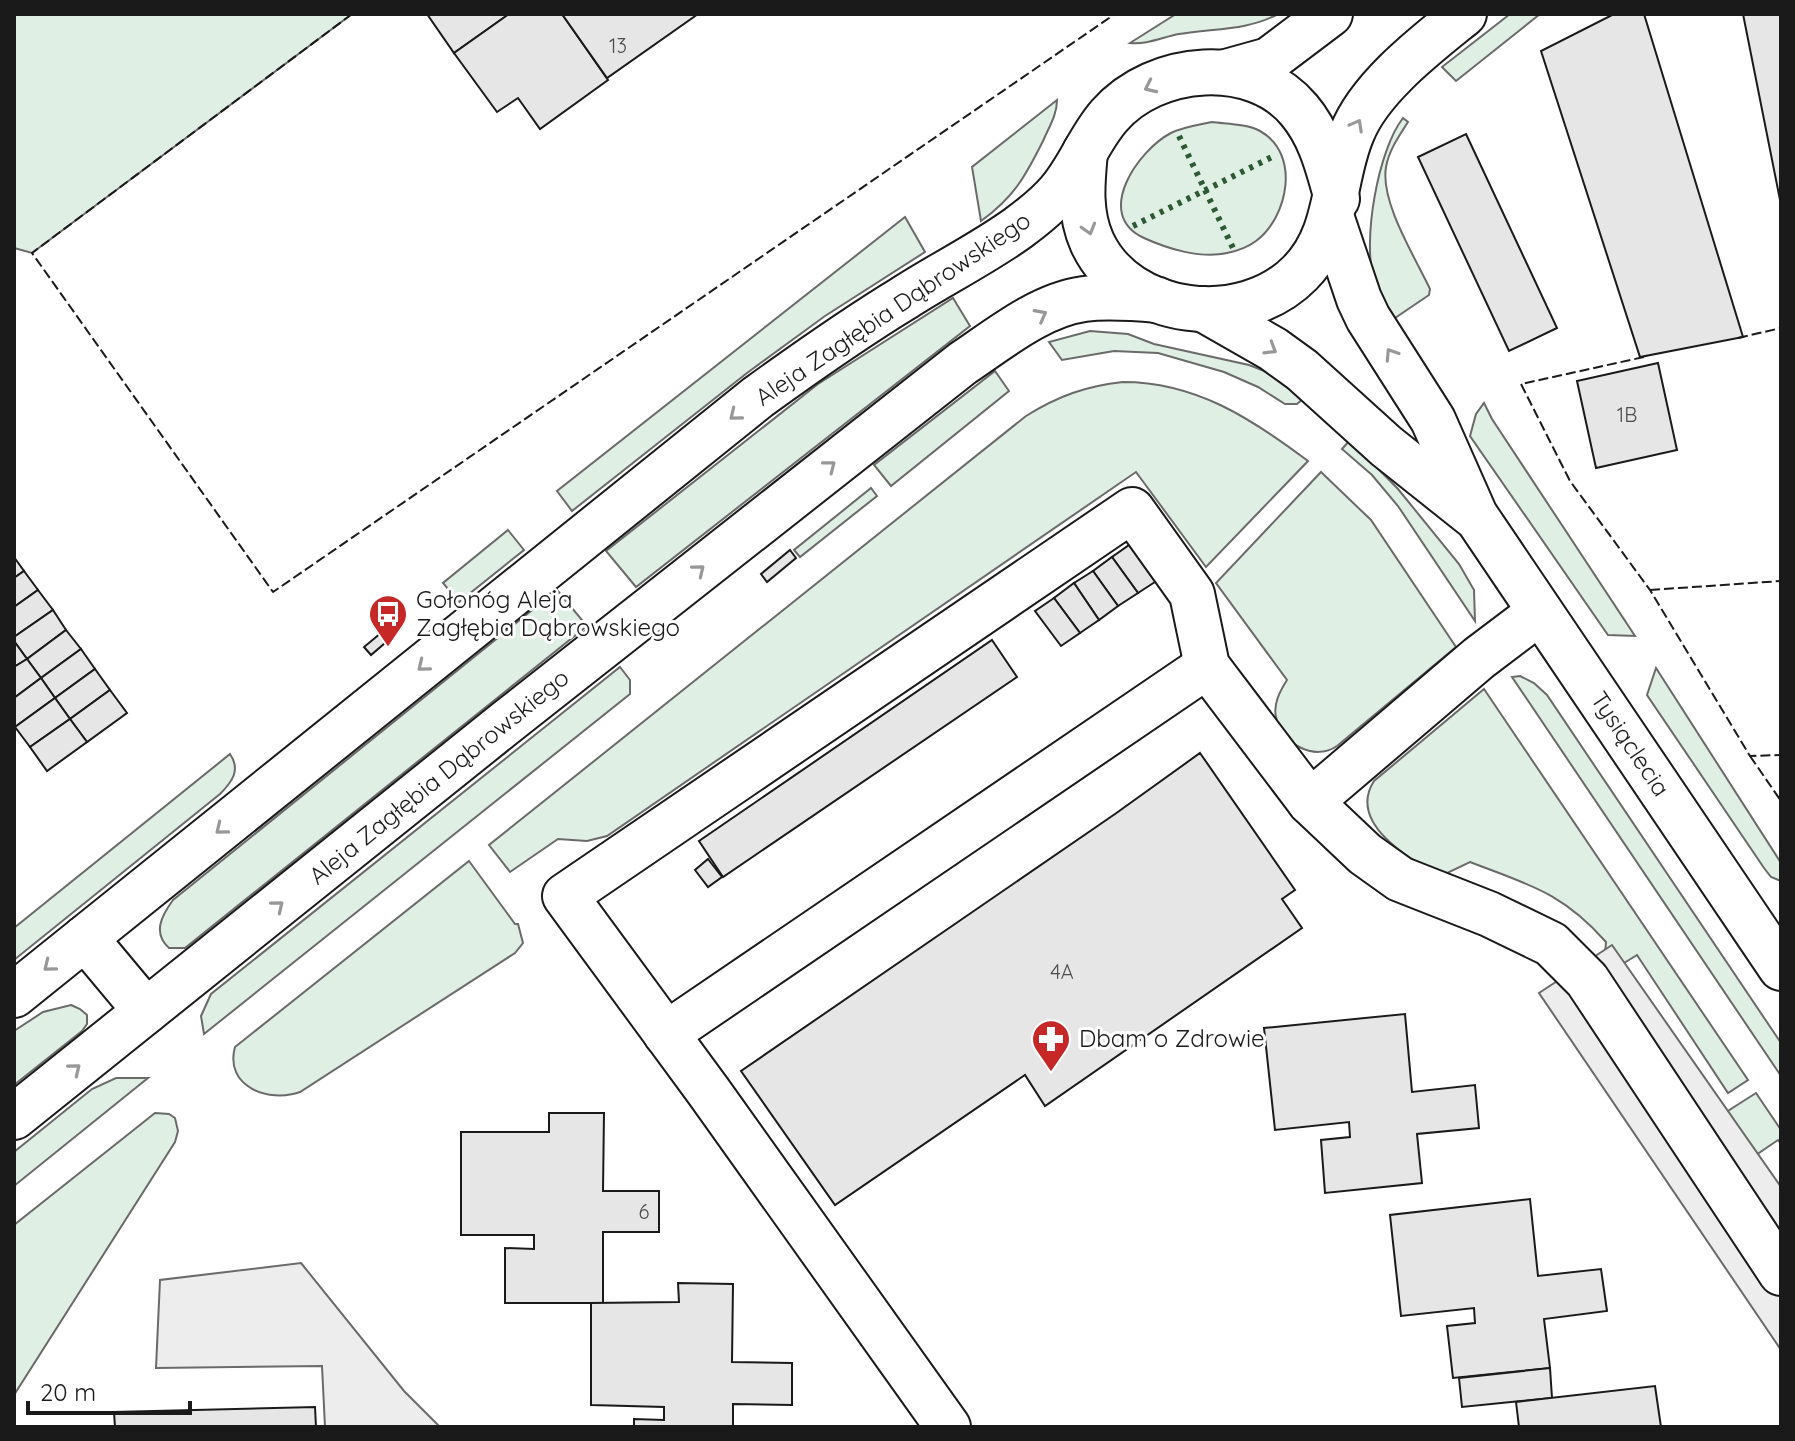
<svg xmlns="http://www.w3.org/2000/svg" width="1795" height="1441" viewBox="0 0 1795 1441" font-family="Quicksand,sans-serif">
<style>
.green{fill:#e0efe3;stroke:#6a6a6a;stroke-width:2}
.parking{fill:#ededed;stroke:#6a6a6a;stroke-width:2}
.building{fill:#e6e6e6;stroke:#1a1a1a;stroke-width:2}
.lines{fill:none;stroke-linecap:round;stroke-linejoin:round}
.minor-casing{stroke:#1a1a1a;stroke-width:48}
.minor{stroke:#fff;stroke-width:44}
.hedge{stroke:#2b5a34;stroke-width:6;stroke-dasharray:4 6;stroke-linecap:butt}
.fence{stroke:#1a1a1a;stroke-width:2;stroke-dasharray:10 4;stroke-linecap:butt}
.oneway{stroke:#989898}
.labels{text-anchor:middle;stroke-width:6;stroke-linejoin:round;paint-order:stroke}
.number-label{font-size:20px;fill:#4d4d4d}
.street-label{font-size:24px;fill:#1a1a1a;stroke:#fff}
.poi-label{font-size:24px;fill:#1a1a1a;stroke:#fff;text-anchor:start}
</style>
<rect width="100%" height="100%" fill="#fff"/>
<g class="green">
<polygon points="14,14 352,14 32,253 14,248"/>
<path d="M1176 14H1278C1247 31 1213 28 1179 34 1163 37 1146 45 1130 43Z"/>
<polygon points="1510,14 1540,14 1456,81 1442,67"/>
<path d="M1057 100C1057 115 1049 127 1043 141 1025 177 1014 197 981 221L972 167Z"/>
<path d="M1403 118 1408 122C1399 136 1389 150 1386 167 1380 202 1415 257 1430 289L1429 295 1392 320C1386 307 1378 294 1374 280 1362 241 1378 150 1403 118Z"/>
<path d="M1212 122C1227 124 1247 124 1260 131 1301 154 1288 217 1256 241 1248 247 1237 251 1227 253 1201 259 1168 249 1144 238 1093 215 1138 150 1171 133 1183 127 1198 125 1212 122Z"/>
<polygon points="905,217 925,252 825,316 747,373 572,511 557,491"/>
<polygon points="953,298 970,326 636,587 606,551 818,384"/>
<polygon points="1090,331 1128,334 1154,344 1249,365 1267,372 1305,397 1297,404 1285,404 1258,387 1224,372 1158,353 1114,351 1062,360 1049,342"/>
<polygon points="995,371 1009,391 891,486 874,465"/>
<path d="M1123 382C1196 382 1252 419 1308 461L1206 567 1136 472 607 836 587 841 558 839 510 872 489 845 1026 416C1058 396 1086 386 1123 382Z"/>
<polygon points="1484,403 1492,419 1635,636 1608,635 1470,436 1476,414"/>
<polygon points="1350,440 1398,489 1459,564 1474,590 1475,621 1398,506 1372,475 1342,449"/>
<path d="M1321 472 1371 520 1456 647 1337 746C1314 762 1281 743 1276 717 1273 704 1280 691 1287 680L1216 583Z"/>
<polygon points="871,488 877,496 800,557 794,550"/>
<polygon points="508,530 524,550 459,602 443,583"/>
<path d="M557 590 587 626 185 948H169C152 933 162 915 173 900Z"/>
<polygon points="620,667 630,680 630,694 204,1034 201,1016 211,994"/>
<polygon points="1656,668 1781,863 1781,881 1771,877 1764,868 1647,695"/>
<polygon points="1520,676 1534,683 1547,695 1781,1043 1781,1076 1512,677"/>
<path d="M1484 689 1748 1080 1728 1093 1637 955 1603 976 1606 942C1562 892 1529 885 1470 862L1441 876C1410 860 1347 823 1374 781Z"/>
<path d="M230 754C241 770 232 782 220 794L14 960V928Z"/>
<path d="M469 861 515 924H518L523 943 515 953 300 1092C269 1103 224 1087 235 1047Z"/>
<polygon points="71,1005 80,1009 87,1015 87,1024 82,1031 14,1085 14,1031 43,1012"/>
<polygon points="116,1078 148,1078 14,1186 14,1152 92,1089"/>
<polygon points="1756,1093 1781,1130 1781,1144 1778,1140 1750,1159 1720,1116"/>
<polygon points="155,1113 169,1114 175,1118 178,1131 175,1142 14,1395 14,1225"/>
</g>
<g class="parking">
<polygon points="1612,945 1781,1187 1781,1350 1539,993"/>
<polygon points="301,1263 404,1391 440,1427 325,1427 322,1366 156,1368 160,1280"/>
</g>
<g class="building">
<polygon points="427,14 509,14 454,53"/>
<polygon points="509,14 562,14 608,80 540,129 518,98 497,112 454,53"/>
<polygon points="562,14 698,14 607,78"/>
<polygon points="1614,14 1644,14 1743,337 1640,357 1541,51"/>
<polygon points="1743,14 1781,14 1781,205"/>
<polygon points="1466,134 1557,328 1509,351 1418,157"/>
<polygon points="1658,363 1677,450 1596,468 1577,381"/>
<polygon points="1132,543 1158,580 1138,593 1112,557"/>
<polygon points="790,550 796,558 767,582 761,574"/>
<polygon points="14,557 24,571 14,578"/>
<polygon points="1112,557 1138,593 1118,606 1093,571"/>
<polygon points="24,571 38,590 14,607 14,578"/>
<polygon points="1093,571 1118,606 1099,620 1074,583"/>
<polygon points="1074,583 1099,620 1080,633 1054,598"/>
<polygon points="38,590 53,610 14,637 14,607"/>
<polygon points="1054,598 1080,633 1061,646 1035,611"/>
<polygon points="53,610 66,630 27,659 14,641 14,637"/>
<polygon points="393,623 399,631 371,655 364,647"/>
<polygon points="66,630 81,649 41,678 27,659"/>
<polygon points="992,640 1017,677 723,877 699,841"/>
<polygon points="14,641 27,659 14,667"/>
<polygon points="81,649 95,669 55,698 41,678"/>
<polygon points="27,659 41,678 14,698 14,667"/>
<polygon points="95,669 110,690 70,719 55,698"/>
<polygon points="41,678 55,698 15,727 14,698"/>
<polygon points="110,690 127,713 87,742 70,719"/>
<polygon points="55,698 70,719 30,747 15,727"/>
<polygon points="70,719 87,742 47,771 30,747"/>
<polygon points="1200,753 1295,890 1282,899 1302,928 1045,1106 1025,1075 835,1205 741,1071 1115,814"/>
<polygon points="708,859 722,877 708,887 695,870"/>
<polygon points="1405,1014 1412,1092 1475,1085 1479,1128 1417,1134 1422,1183 1325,1193 1321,1140 1350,1137 1349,1122 1275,1130 1264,1028"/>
<polygon points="549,1113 604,1113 603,1191 659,1191 659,1232 603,1232 603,1303 505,1303 505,1248 534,1249 534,1235 461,1235 461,1132 549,1132"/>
<polygon points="1530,1199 1538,1276 1601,1269 1607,1311 1544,1319 1550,1368 1453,1378 1447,1326 1475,1323 1474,1308 1401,1316 1390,1215"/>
<polygon points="678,1283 733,1284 732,1362 792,1363 792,1405 733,1404 733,1427 634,1427 634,1419 664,1420 664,1407 591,1405 591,1303 679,1302"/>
<polygon points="1550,1368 1552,1398 1462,1407 1459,1378"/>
<polygon points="1655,1386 1661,1427 1519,1427 1516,1402"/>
<polygon points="315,1407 316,1427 115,1427 114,1412"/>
</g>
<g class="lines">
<g class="minor-casing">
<g id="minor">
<polyline points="1226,72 1269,60 1330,14"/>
<path d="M1085 152C1082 183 1079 213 1092 242 1127 318 1243 331 1300 273 1339 234 1332 180 1352 133 1370 87 1427 44 1464 14"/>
<polyline points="1332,219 1359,299 1368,318 1433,420 1475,515 1781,968"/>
<polyline points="1203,309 1273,349 1302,370 1386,446 1474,516"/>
<polyline points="1310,802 1479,658 1540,612"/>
<polyline points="85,938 146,1011"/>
<path d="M14 995 758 397C805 363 853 329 904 298 941 274 982 254 1018 228 1033 217 1047 206 1059 192 1079 169 1089 139 1109 116 1155 63 1253 55 1299 110 1321 136 1328 167 1337 199"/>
<polyline points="666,1034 1207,666"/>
<path d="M14 1117 508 721 963 363C999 339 1040 305 1084 299 1107 296 1134 298 1158 300"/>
<polyline points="948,1427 709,1092 565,896 1132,510 1192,594 1207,666 1310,802 1365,854 1400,879 1489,914 1551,944 1587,980 1781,1273"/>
</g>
</g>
<use href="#minor" class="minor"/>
<g class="hedge">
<polyline points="1179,136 1233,248"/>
<polyline points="1133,226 1272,157"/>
</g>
<g class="fence">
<polyline points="352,14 32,253 273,592 1115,14"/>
<polyline points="1738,338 1781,328"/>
<polyline points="1644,357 1521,384 1570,481 1650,590 1750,756 1781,755"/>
<polyline points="1650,590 1781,581"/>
<polyline points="1750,756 1781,801"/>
</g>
</g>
<defs><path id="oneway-chevron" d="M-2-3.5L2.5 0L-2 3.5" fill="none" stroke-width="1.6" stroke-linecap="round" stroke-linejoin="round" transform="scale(2)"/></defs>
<g class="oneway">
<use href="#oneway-chevron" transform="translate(1150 87) rotate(155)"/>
<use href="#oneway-chevron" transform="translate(1357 125) rotate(-61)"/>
<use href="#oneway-chevron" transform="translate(1089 229) rotate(73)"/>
<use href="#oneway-chevron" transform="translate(1041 315) rotate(-28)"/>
<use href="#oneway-chevron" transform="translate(1271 349) rotate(32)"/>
<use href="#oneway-chevron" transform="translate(1391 354) rotate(-123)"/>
<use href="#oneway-chevron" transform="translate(735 415) rotate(141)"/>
<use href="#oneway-chevron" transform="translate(830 466) rotate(-38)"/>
<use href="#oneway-chevron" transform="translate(699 570) rotate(-39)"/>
<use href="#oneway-chevron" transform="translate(423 666) rotate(141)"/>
<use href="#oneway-chevron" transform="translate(221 829) rotate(141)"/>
<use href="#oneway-chevron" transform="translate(278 906) rotate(-39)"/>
<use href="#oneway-chevron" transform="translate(49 966) rotate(141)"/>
<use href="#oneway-chevron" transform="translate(75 1069) rotate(-39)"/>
</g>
<defs>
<g id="bus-pin" transform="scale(2)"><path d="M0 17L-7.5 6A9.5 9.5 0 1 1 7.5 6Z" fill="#c62828" stroke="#fff"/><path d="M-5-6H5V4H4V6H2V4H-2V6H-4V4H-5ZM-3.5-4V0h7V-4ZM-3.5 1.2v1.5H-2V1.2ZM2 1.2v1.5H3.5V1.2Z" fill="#fff"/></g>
<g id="pharmacy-pin" transform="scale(2)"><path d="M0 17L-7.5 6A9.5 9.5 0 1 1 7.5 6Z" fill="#c62828" stroke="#fff"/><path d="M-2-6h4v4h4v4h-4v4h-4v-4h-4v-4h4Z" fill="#fff"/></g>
</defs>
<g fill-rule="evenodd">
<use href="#bus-pin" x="388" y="614"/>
<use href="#pharmacy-pin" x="1051" y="1039"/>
</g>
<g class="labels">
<g class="number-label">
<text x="618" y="53">13</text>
<text x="1627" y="422">1B</text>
<text x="1062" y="979">4A</text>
<text x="644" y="1219">6</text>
</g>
<g class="street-label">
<text transform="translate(893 309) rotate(-34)" y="8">Aleja Zagłębia Dąbrowskiego</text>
<text transform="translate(1630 744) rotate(56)" y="8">Tysiąclecia</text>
<text transform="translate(439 777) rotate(-39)" y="8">Aleja Zagłębia Dąbrowskiego</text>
</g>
<g class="poi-label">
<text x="416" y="608">Gołonóg Aleja<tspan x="416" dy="28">Zagłębia Dąbrowskiego</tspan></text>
<text x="1079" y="1047">Dbam o Zdrowie</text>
</g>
</g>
<rect width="1795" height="1441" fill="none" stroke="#1a1a1a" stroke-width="32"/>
<path d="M28 1401v12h162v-12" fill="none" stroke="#1a1a1a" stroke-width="4"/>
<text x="40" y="1401" font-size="24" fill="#1a1a1a" stroke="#ffffff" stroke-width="6" paint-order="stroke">20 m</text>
</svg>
